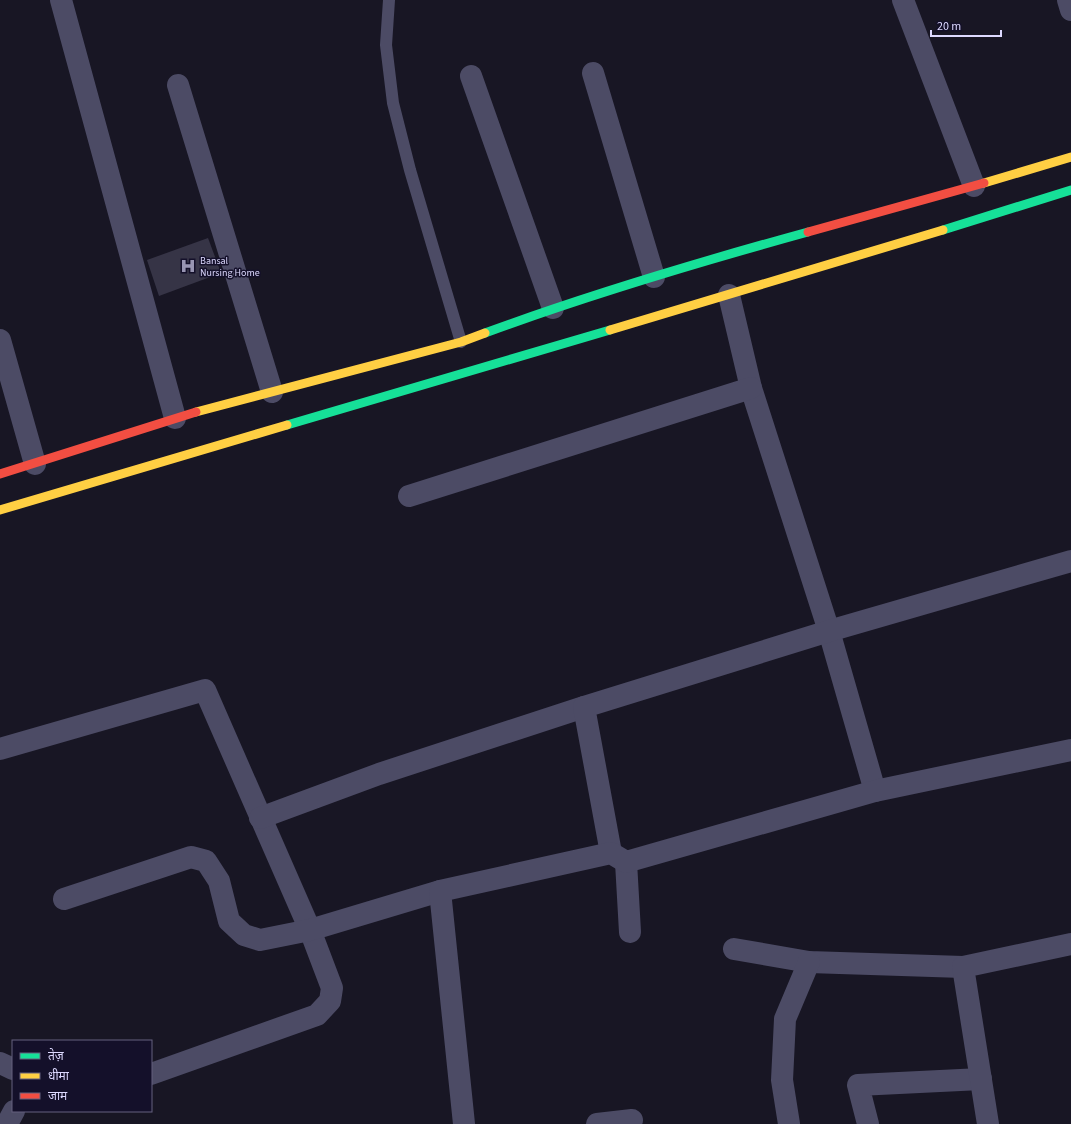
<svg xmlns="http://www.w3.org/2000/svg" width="1071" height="1124" viewBox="0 0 1071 1124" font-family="'Source Sans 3','Noto Sans Devanagari',sans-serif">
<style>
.building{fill:#363446}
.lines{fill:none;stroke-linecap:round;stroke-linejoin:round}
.lane{stroke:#4c4b65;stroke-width:12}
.street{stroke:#4c4b65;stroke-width:22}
.fast{stroke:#16e098;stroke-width:9}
.slow{stroke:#ffcf43;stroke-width:9}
.jam{stroke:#f24e42;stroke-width:9}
.labels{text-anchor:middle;stroke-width:3;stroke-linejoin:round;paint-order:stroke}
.poi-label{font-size:10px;fill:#ddd9ff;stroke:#14102a;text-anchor:start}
</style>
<rect width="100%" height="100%" fill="#181624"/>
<polygon class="building" points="208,238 221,273 159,296 147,260"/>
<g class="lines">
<polyline class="lane" points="389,0 386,45 393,103 410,170 461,342"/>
<g class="street">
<polyline points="61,0 175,418"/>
<polyline points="903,0 974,186"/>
<polyline points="1068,0 1071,10"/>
<polyline points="593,73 654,277"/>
<polyline points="471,76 553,308"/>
<polyline points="178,85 272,392"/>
<polyline points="729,295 751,388 829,631 875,791"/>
<polyline points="0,340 35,464"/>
<polyline points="409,496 751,388"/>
<polyline points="0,749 205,690 310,930 332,988 330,1001 317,1015 151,1074"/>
<polyline points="260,818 379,774 584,707"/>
<polyline points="611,853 584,707 829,631 1071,561"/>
<polyline points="626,862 630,932"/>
<polyline points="64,899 191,857 206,861 219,881 229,921 244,935 260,940 310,930 440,891"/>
<polyline points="734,949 809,962 963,967"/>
<polyline points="0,1063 13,1069"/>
<polyline points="7,1124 14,1111"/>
<polyline points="464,1124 440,891 611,853 626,862 875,791 1071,750"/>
<polyline points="597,1124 632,1120"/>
<polyline points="789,1124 782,1080 785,1019 809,962"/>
<polyline points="868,1124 858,1085 981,1079"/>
<polyline points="988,1124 963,967 1071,944"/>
</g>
<g class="fast">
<polyline points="943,230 1071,190"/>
<path d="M485 333C591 294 699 262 808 232"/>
<polyline points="287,425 610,330"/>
</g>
<g class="slow">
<polyline points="984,183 1071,157"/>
<polyline points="610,330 943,230"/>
<polyline points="196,412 461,342 485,333"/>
<polyline points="0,510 287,425"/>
</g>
<g class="jam">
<polyline points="808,232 984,183"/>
<polyline points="0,474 196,412"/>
</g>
</g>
<defs>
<g id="hospital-bare" transform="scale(1.2)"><path d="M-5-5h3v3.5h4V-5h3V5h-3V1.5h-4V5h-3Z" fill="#9895b2" stroke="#14102a" stroke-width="2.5" paint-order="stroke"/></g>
</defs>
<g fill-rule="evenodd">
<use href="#hospital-bare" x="188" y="266"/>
</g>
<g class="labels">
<g class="poi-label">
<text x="200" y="264">Bansal<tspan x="200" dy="12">Nursing Home</tspan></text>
</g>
</g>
<rect x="12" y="1040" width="140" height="72" fill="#14102a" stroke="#64607f"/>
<rect x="20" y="1053" width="20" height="6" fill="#16e098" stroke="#64607f"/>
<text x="48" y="1060" font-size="12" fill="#ddd9ff">तेज़</text>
<rect x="20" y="1073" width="20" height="6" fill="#ffcf43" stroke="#64607f"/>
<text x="48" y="1080" font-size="12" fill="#ddd9ff">धीमा</text>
<rect x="20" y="1093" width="20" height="6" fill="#f24e42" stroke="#64607f"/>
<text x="48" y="1100" font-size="12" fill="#ddd9ff">जाम</text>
<path d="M931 30v6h70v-6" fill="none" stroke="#ddd9ff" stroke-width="2"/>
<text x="937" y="30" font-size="12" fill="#ddd9ff" stroke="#14102a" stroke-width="3" paint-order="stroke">20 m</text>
</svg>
